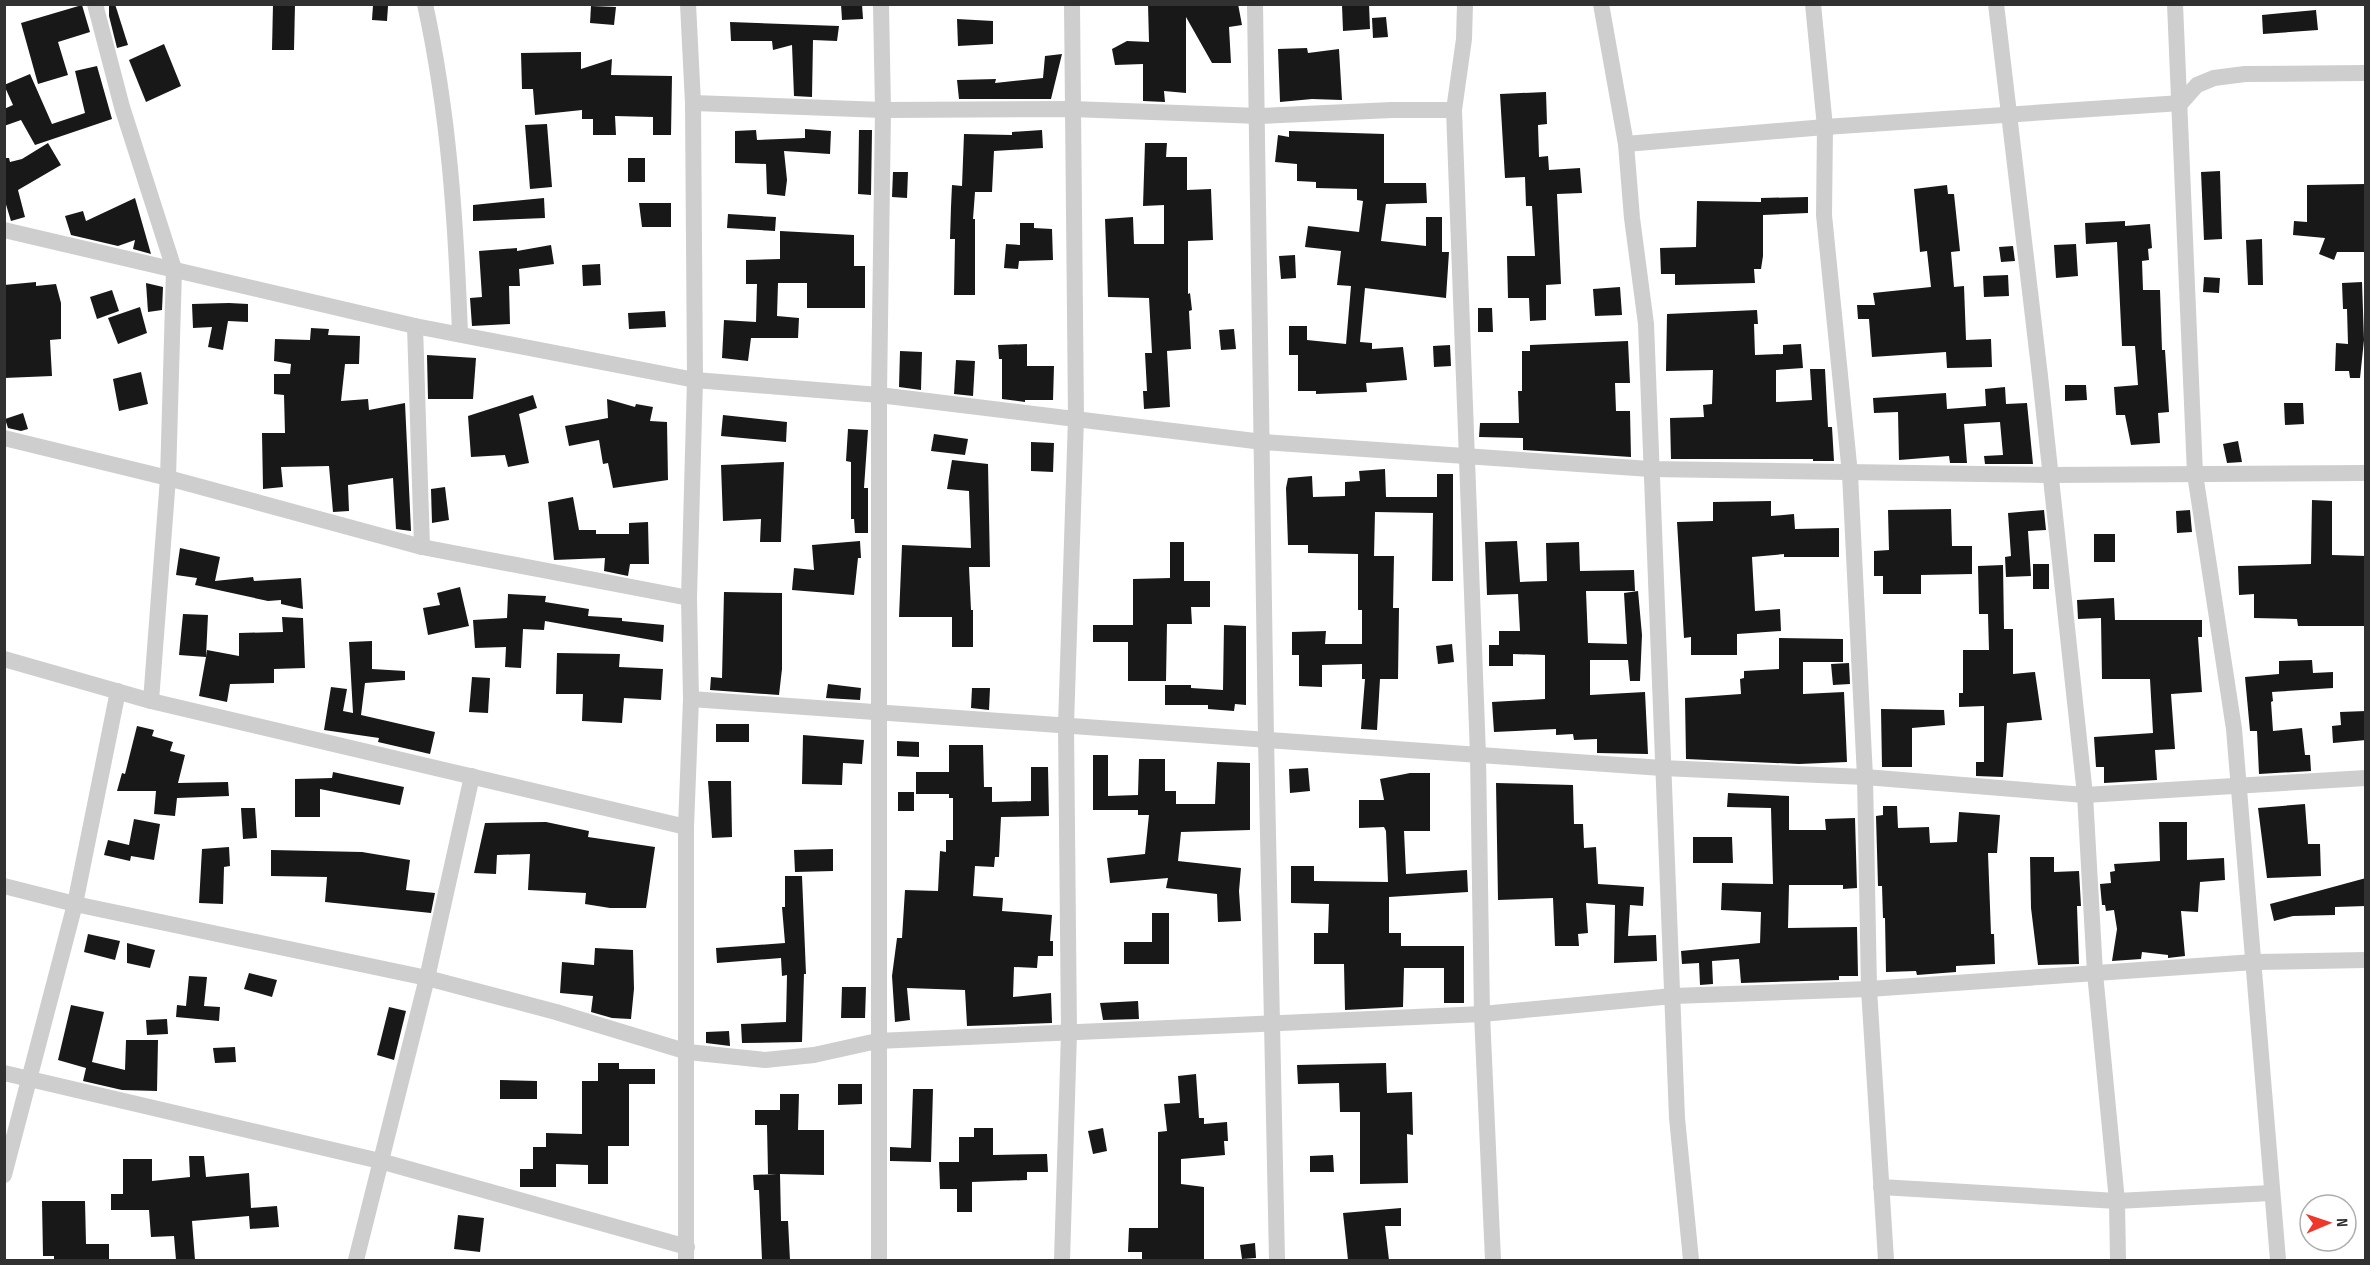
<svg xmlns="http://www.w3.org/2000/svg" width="2370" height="1265" viewBox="0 0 2370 1265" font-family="'Sofia Sans Condensed',sans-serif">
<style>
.building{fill:#181818}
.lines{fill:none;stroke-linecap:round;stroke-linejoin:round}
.street{stroke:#cecece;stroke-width:16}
</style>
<rect width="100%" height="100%" fill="#fff"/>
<g class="building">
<polygon points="109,4 115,4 128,45 117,48 109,16"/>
<polygon points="273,4 295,4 294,50 272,50"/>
<polygon points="841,4 862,4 863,19 842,20"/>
<polygon points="1148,4 1238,4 1242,25 1229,27 1231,63 1212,63 1186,17 1186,93 1164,91 1165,102 1143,101 1143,64 1115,65 1112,49 1127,41 1149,42"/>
<polygon points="1353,4 1369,4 1370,29 1343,31 1342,5"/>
<polygon points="82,5 90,32 58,42 68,75 38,84 21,23"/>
<polygon points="373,5 388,6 387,21 372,20"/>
<polygon points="591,6 616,7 614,25 590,23"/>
<polygon points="2316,10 2318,30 2263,34 2262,15"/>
<polygon points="1386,17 1388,37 1373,38 1372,18"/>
<polygon points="957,19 993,21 993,44 958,46"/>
<polygon points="730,22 839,26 837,41 813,40 812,97 794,96 792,45 773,50 772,41 731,41"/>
<polygon points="164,44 181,86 146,102 129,60"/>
<polygon points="1307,48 1308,53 1339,49 1342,100 1312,99 1280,102 1278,49"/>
<polygon points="581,52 581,69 612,59 611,75 672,76 671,135 653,135 653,117 615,116 616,135 593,135 593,119 582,119 582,110 535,115 533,89 522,89 521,53"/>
<polygon points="1062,54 1051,99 959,99 957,80 996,79 995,83 1043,78 1045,56"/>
<polygon points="97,66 112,119 35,145 21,120 4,126 4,109 13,105 4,85 30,74 52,124 85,113 75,71"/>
<polygon points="1546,92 1547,124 1538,125 1539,157 1548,156 1549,170 1580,168 1582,193 1557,194 1561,284 1546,285 1546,320 1530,321 1529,298 1508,298 1507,256 1535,256 1532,206 1526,206 1525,177 1505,178 1500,94"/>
<polygon points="547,124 552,187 530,189 525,125"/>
<polygon points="805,129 831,131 830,154 784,151 787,180 785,196 767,194 766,164 735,163 735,131 756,130 757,140 805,138"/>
<polygon points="859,130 872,130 871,195 858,194"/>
<polygon points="1042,130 1043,148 994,151 992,192 975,192 973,219 975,219 975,295 954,295 955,239 950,239 951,207 952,185 962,186 964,134 1012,135 1012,132"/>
<polygon points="1289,131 1384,134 1384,183 1426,183 1427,203 1386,204 1381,241 1426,246 1426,217 1442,217 1442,252 1449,252 1446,298 1365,288 1360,342 1372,343 1372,349 1403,347 1407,380 1366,383 1367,392 1316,394 1316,391 1298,391 1298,355 1289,355 1289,326 1307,326 1307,340 1346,344 1351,286 1337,285 1341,251 1305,247 1308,226 1359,232 1363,201 1357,200 1357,189 1316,188 1316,182 1297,181 1297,164 1275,162 1278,135 1289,137"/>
<polygon points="48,143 61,165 18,190 25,217 11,221 4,198 4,158 9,158 10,162 22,159"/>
<polygon points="1145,143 1167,143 1166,157 1187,157 1187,190 1211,189 1213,240 1188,241 1188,294 1190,293 1192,310 1189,311 1191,349 1167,351 1170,407 1144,409 1143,391 1147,391 1145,353 1152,353 1149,298 1108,297 1105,219 1133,217 1134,244 1164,244 1164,205 1143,206"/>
<rect x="628" y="158" width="17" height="24"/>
<polygon points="2220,171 2222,239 2204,240 2201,172"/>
<polygon points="893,172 908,172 907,198 892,197"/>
<polygon points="2366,184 2366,252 2337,252 2334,260 2319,254 2325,238 2293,235 2294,221 2307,222 2307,185"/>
<polygon points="1947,185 1948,194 1954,194 1960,251 1951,252 1954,287 1964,286 1966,340 1991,339 1992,367 1947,368 1946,352 1872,357 1869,319 1858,319 1857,305 1875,305 1873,293 1931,287 1927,251 1920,252 1914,189"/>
<polygon points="1808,197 1808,213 1763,215 1763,256 1761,269 1754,269 1755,283 1675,285 1675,274 1661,274 1660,248 1696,247 1697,201 1761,202 1761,198"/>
<polygon points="135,198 151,254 133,249 135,240 118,246 71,235 65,216 83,211 86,221"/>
<polygon points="544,198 545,218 473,221 473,205"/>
<polygon points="639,203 671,203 671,227 642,227"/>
<polygon points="728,214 776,217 775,231 727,228"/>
<polygon points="2125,221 2125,226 2150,224 2152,248 2148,249 2149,260 2142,261 2143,290 2160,290 2162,350 2165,350 2169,412 2158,413 2160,443 2131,445 2125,415 2116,415 2114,387 2138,385 2135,346 2122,346 2117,242 2086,244 2085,223"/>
<polygon points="1020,223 1034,223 1034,228 1052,229 1053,260 1019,261 1018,269 1004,268 1006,244 1020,245"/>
<polygon points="780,231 854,235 854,266 865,266 865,308 807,308 807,283 778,283 777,316 799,318 798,338 751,338 748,361 722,358 724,320 756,322 757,284 746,284 746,260 780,259"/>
<polygon points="2262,239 2263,285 2248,285 2246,240"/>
<polygon points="2076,244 2078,276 2056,278 2054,245"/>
<polygon points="551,245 554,264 519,269 520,286 509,286 510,324 472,326 470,298 482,297 479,251 517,248 517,251"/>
<polygon points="2013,246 2015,261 2001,262 1999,247"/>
<polygon points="1295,255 1296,278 1281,279 1279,256"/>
<polygon points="600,264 601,285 583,286 582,265"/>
<polygon points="2008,275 2009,296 1984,297 1983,276"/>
<polygon points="2204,277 2220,278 2219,293 2203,292"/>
<polygon points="36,282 36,286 56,284 61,303 61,339 50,340 52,376 4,378 4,285"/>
<polygon points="2362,282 2364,340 2360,378 2350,378 2349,371 2335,371 2336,343 2348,344 2347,309 2343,309 2342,283"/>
<polygon points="146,283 163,287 162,310 148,312"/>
<polygon points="1620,287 1622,315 1595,316 1593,289"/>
<polygon points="112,290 119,311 97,319 90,297"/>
<polygon points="229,303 248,304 248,322 228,321 223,350 208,347 212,327 193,328 192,304"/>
<polygon points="140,307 147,333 118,344 108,318"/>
<polygon points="1478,308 1492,308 1493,332 1478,332"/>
<polygon points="1757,310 1758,324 1754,324 1755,355 1783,354 1783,345 1801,344 1803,368 1776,370 1776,402 1812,400 1810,369 1825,369 1828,427 1832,427 1834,461 1813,461 1813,459 1671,459 1670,418 1704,417 1703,405 1712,404 1713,370 1666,371 1667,314"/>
<polygon points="665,311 666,327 629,329 628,313"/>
<polygon points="311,328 329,329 328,335 360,336 359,364 345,364 341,401 368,399 369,410 405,403 411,531 396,529 393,478 348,485 349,511 333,512 329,466 281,467 283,487 263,489 262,433 285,433 284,395 274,394 274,374 290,374 291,364 274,361 275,339 310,340"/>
<polygon points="1234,329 1236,349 1221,350 1219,330"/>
<polygon points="1628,341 1630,383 1615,383 1616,411 1630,411 1631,457 1523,450 1523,438 1479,437 1480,423 1519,423 1518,391 1522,391 1522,351 1530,351 1530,345"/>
<polygon points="1027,344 1027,366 1054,366 1053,400 1025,400 1025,402 1002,399 1002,359 999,359 998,345"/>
<polygon points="1450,345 1451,366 1434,367 1433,346"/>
<polygon points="900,351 922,352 921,390 899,387"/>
<polygon points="427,355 476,358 473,399 428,399"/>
<polygon points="956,360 975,361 973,396 954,394"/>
<polygon points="141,372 148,404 119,411 113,379"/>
<polygon points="2065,385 2086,385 2087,400 2065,401"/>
<polygon points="2005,387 2006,404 2027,403 2033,464 1985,464 1984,456 2003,455 2000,422 1964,424 1967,463 1950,463 1949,456 1899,460 1898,412 1874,413 1873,398 1946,393 1947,409 1986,406 1985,389"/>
<polygon points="533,395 537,408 519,414 529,463 508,467 505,455 471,457 468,416"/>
<polygon points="607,399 635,407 636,404 653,407 650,421 667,422 668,480 613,488 608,463 603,464 599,440 569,446 565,426 608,418"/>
<polygon points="2284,403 2303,403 2304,424 2285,425"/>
<polygon points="23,413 28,429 21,431 8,428 5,419"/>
<polygon points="723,415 787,422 786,442 721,436"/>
<polygon points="848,429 868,430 864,488 868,488 868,533 855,533 854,519 851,519 851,462 846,461"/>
<polygon points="934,434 968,439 965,455 931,451"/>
<polygon points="2238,441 2242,462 2227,463 2223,444"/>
<polygon points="1031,442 1054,443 1053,472 1031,471"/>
<polygon points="952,460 988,464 990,567 969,567 971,610 973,610 973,647 952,647 952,617 899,617 902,545 971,548 969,491 947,489"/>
<polygon points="784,462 781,542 760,542 761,519 723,521 721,465"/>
<polygon points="1385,469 1386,497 1437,497 1437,474 1453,474 1453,581 1432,581 1433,513 1375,512 1374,556 1394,556 1393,608 1399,608 1398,679 1380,679 1377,730 1361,729 1365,679 1362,679 1362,664 1322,665 1322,687 1299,686 1299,655 1292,655 1292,632 1326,631 1325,644 1362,644 1362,610 1358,610 1358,554 1308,553 1308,545 1288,545 1286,488 1288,478 1312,476 1313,497 1345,496 1345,482 1360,481 1359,471"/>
<polygon points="445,487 449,520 432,523 431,489"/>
<polygon points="573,497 579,530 596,530 596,534 629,534 629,523 648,522 649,564 630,564 628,576 604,571 605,558 554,560 548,502"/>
<polygon points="2312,500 2332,501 2332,555 2366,556 2366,626 2298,626 2297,619 2254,618 2254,594 2239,595 2238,566 2311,564"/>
<polygon points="1771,501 1771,516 1794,514 1795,529 1839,528 1839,557 1784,557 1784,554 1752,557 1755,611 1780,609 1781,631 1737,634 1737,655 1691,655 1691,637 1684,638 1677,522 1713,521 1713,502"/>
<polygon points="1951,509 1952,546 1972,546 1972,574 1921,575 1921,594 1883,594 1883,576 1874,576 1874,551 1889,550 1888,510"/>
<polygon points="2044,510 2046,530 2028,531 2031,576 2006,577 2005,557 2011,556 2008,513"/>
<polygon points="2190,510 2192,532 2177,533 2176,511"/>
<rect x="2094" y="534" width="21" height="28"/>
<polygon points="860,541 861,558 858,558 854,595 792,590 794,568 814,570 812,545"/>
<polygon points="1517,541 1520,582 1547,581 1546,543 1579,542 1580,571 1634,570 1635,591 1586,591 1588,643 1627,644 1624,593 1638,591 1642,635 1640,681 1630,681 1628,660 1590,660 1590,695 1645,692 1648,754 1597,753 1597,739 1574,740 1573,734 1556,735 1556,729 1494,732 1492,702 1545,699 1545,655 1513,654 1513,666 1489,666 1489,645 1499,645 1499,631 1520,631 1518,594 1487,595 1485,542"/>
<polygon points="1170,542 1184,542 1184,581 1210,581 1210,607 1191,607 1192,624 1167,624 1166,681 1128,681 1128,642 1093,642 1093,625 1133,625 1133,579 1170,578"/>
<polygon points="180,548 220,557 215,581 253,577 254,581 301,578 303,609 281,604 281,600 268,601 195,585 197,578 176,575"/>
<rect x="2033" y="564" width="16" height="25"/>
<polygon points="2003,565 2004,629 2013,629 2013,674 2035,672 2042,720 2007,723 2003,777 1976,776 1976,762 1984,762 1984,706 1959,707 1959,693 1963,693 1963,650 1989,650 1988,614 1979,614 1978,566"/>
<polygon points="460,587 469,626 428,635 423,608 440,605 437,593"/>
<polygon points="724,592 782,593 782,669 779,695 710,690 711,677 722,678"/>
<polygon points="508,594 546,596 545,602 589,609 588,616 622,618 622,621 664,625 663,642 545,621 544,630 523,629 521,668 505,667 506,647 475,648 473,620 507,618"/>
<polygon points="2114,598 2115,620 2202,620 2202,637 2198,637 2202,692 2171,694 2175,749 2155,750 2157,780 2104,783 2104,767 2096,767 2094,737 2153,733 2150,679 2102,679 2101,618 2078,619 2077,600"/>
<polygon points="183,614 208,615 206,657 207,650 239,656 239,633 283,632 282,617 303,618 305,668 274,669 274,683 230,684 227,702 199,696 206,657 179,655"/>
<polygon points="1224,625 1246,626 1246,705 1235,704 1234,711 1208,709 1208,705 1165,705 1165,685 1191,685 1191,688 1223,690"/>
<polygon points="1779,638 1843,639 1843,662 1803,662 1803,694 1844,692 1847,762 1799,764 1686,759 1685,698 1741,694 1740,679 1744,678 1744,671 1779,669"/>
<polygon points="372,641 372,669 405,671 405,680 365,683 361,715 435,732 430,754 378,742 379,738 324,730 331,687 347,689 343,711 353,713 349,642"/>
<polygon points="1452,644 1454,662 1438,664 1436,646"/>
<polygon points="557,653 620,654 619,667 663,669 661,700 624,698 622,723 582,721 583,694 556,694"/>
<polygon points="2312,660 2313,673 2333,672 2333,688 2272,692 2273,701 2271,702 2273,731 2302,728 2305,755 2310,755 2311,771 2259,774 2257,731 2250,731 2245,677 2279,674 2279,661"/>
<polygon points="1849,663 1850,684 1833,685 1831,664"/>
<polygon points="472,677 490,678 488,713 469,712"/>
<polygon points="828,684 861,688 860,700 826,698"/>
<polygon points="972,688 990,688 989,710 971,708"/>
<polygon points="1881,709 1944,710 1945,725 1912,728 1912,767 1882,767"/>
<polygon points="2366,711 2366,740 2333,743 2332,726 2341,725 2340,712"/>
<rect x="716" y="724" width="33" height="18"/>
<polygon points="137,726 154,730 152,736 173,742 170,751 185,755 178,783 228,782 229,796 177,798 175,816 154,814 156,791 117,791 122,773 125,774"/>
<polygon points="803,735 864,740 862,764 843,763 842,785 802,784"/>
<polygon points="897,741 919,742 919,757 897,756"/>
<polygon points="949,745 983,745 984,787 992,787 992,802 1031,801 1031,767 1048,767 1049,816 1001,817 999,857 995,857 994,867 975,866 973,896 1003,898 1002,911 1052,915 1050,941 1053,941 1053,956 1038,956 1037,968 1014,967 1013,997 1051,993 1052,1023 967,1026 965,990 907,988 910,1020 895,1022 892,976 897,938 902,938 905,890 938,891 940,851 946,852 946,840 953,840 953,798 949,798 949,794 916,794 916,772 949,772"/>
<polygon points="1093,755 1108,755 1108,796 1138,795 1139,759 1165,759 1165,791 1176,791 1176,804 1215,804 1217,762 1250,763 1250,830 1181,832 1178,861 1241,868 1239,891 1241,921 1218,922 1217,894 1166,888 1168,878 1110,883 1107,858 1145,854 1149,815 1138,815 1138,810 1093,810"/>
<polygon points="1308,768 1310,791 1290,793 1289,769"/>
<polygon points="333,772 404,787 400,805 320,789 320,817 295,817 295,779 332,778"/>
<polygon points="1410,773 1430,773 1430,831 1404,831 1406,874 1467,870 1468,892 1389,897 1389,933 1401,933 1401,946 1464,946 1464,1003 1444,1003 1444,968 1404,968 1403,1007 1345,1010 1344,964 1314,964 1314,933 1328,933 1329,904 1291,903 1291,866 1314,866 1314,881 1388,882 1386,831 1384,827 1359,828 1359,800 1384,800 1380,779"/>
<polygon points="708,781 731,781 732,837 712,838"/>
<polygon points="1496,783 1573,785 1574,824 1583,824 1584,848 1596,847 1598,884 1644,887 1643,906 1630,905 1628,936 1656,935 1657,961 1614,963 1615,905 1586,903 1588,933 1578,934 1579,946 1555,946 1553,898 1498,900"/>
<rect x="898" y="792" width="16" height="19"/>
<polygon points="1728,793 1789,796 1789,830 1826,830 1825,819 1855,818 1857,888 1843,889 1843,885 1789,885 1788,928 1857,927 1858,976 1839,976 1839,980 1741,983 1739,959 1712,961 1713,984 1700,985 1699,963 1682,964 1681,951 1760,943 1761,912 1721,910 1722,883 1773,884 1771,808 1727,807"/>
<polygon points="2305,804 2308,844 2320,844 2321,876 2267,878 2258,808"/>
<polygon points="1883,806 1897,806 1898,828 1929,827 1930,843 1957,842 1959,812 2000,815 1997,853 1988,853 1991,934 1994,934 1995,964 1956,966 1956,972 1917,975 1916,971 1886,972 1885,918 1883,918 1882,886 1878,886 1876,816 1883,815"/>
<polygon points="241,808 255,808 257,838 243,839"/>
<polygon points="134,819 160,824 154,860 131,856 130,861 104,855 108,840 129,845"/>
<polygon points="546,822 589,831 588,837 655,847 646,908 610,908 585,904 586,893 528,890 530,854 497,855 496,874 474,873 485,823"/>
<polygon points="2159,822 2187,822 2187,860 2224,858 2225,880 2200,882 2198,912 2181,911 2185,956 2168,958 2168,955 2142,952 2141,959 2112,961 2117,929 2114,910 2106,911 2105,905 2102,905 2100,884 2111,883 2110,872 2115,871 2114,864 2160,861"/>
<polygon points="1693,837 1732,837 1733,863 1693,863"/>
<polygon points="229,847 230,866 224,867 223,904 199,903 202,849"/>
<polygon points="833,849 833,871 795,872 794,850"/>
<polygon points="271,850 362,852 410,860 406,890 435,893 431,913 325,902 327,877 271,876"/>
<polygon points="2030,857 2054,857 2054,872 2079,871 2081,906 2077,906 2079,964 2038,965 2031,908"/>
<polygon points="785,876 802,876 806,974 804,974 802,1042 742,1043 741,1024 786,1022 787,975 782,976 781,958 717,963 716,948 785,943 782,907 785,907"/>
<polygon points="2366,878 2366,906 2335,907 2335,915 2293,916 2274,921 2270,904"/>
<polygon points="1152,913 1169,913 1169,964 1124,964 1124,942 1152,942"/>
<polygon points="88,934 120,941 115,960 84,952"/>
<polygon points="127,943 155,950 150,968 127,963"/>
<polygon points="595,948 633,950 634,989 631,1019 612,1018 591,1012 593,996 560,993 562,962 594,965"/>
<polygon points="249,973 277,980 272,997 244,989"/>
<polygon points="189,976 207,977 204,1006 220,1007 219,1021 176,1017 177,1005 186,1006"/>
<polygon points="842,987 866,987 865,1018 841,1018"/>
<polygon points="1138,1001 1139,1019 1103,1020 1100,1003"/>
<polygon points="71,1005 104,1012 92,1062 125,1070 126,1040 158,1040 157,1091 122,1090 83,1081 86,1068 58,1060"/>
<polygon points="389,1007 406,1011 394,1060 377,1055"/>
<polygon points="167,1019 168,1034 147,1035 146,1020"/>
<polygon points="729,1031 730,1046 706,1043 706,1032"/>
<polygon points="235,1047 236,1062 215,1063 213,1048"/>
<polygon points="598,1063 619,1063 619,1069 655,1069 655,1084 629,1084 629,1146 608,1146 608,1184 588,1184 588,1165 556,1164 556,1187 520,1187 520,1169 533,1169 533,1147 546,1147 546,1133 582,1134 582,1081 598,1081"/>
<polygon points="1386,1063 1387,1093 1412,1092 1413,1135 1407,1134 1408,1183 1360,1184 1360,1112 1340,1112 1339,1083 1298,1084 1297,1065"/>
<polygon points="1196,1074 1199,1118 1204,1118 1204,1124 1227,1122 1228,1141 1224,1141 1225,1155 1181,1159 1181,1184 1204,1187 1204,1260 1142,1260 1142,1252 1128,1252 1129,1228 1158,1228 1158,1132 1167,1131 1164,1104 1180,1103 1178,1076"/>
<polygon points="500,1080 537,1081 537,1099 500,1099"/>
<polygon points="838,1084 862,1084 862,1104 838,1105"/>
<polygon points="913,1089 933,1089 931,1162 890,1161 890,1147 911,1148"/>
<polygon points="780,1094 799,1094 798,1130 824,1130 824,1175 780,1174 781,1221 788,1221 790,1260 762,1260 759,1190 754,1190 753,1175 777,1174 768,1174 767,1125 755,1125 755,1110 780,1110"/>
<polygon points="974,1128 993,1128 993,1155 1047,1154 1048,1172 1027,1172 1027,1180 972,1182 972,1212 957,1212 957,1189 940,1189 939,1162 959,1162 959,1137 974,1137"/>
<polygon points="1103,1128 1107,1151 1093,1154 1088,1131"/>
<polygon points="1333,1155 1334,1172 1310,1172 1310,1156"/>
<polygon points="189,1156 204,1156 206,1177 249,1173 251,1208 277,1206 279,1227 250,1229 249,1216 192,1221 195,1260 176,1260 174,1236 151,1237 149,1210 111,1210 111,1194 123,1194 123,1159 152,1159 152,1181 190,1177"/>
<polygon points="42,1201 85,1201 86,1244 109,1244 109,1260 54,1260 54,1256 43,1256"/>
<polygon points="1401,1208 1401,1226 1385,1226 1389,1260 1348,1260 1343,1213"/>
<polygon points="458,1215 484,1218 480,1252 454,1249"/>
<polygon points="1255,1243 1256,1258 1242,1259 1240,1245"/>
</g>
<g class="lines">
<g class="street">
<polyline points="95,4 122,107 174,269 168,478 151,701"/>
<path d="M425 4C449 114 456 222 460 334"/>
<polyline points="1255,4 1266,739 1277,1260"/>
<polyline points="1465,4 1464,39 1454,110 1478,755 1482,1014 1493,1260"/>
<polyline points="1601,4 1626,144 1632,218 1646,324 1677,1118 1691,1260"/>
<polyline points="1813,4 1825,127 1824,215 1850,474 1865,777 1869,989 1886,1260"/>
<polyline points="1996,4 2040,376 2085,795 2095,973 2117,1201 2118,1260"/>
<polyline points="2175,4 2195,474 2234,729 2278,1260"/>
<polyline points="693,103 883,110 1072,109 1259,116 1392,110 1454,110"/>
<polyline points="1626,144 1825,127 2181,103 2197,85 2214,78 2245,74 2366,73"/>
<polyline points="4,230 415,326 695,380 879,395 1263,442 1650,469 2049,475 2366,473"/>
<polyline points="415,326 422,547"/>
<polyline points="4,438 168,478 422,547 689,598"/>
<polyline points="4,659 151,701 686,827"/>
<polyline points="691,699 1662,768 1865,777 2085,795 2366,778"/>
<polyline points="4,886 75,904 427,978 556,1012 688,1052 765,1060 814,1055 877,1041 1482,1014 1673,996 1869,989 2254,962 2366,960"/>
<polyline points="4,1073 380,1161 687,1247"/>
<polyline points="4,1175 75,904 118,691"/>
<polyline points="1881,1187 2117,1201 2271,1193"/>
<polyline points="356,1260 427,978 472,776"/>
<polyline points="686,1260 686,827 691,699 689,598 695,380 693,103 688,4"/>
<polyline points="879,1260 879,395 883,110 881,4"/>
<polyline points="1062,1260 1069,1033 1066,725 1076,418 1072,4"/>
</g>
</g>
<rect width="2370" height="1265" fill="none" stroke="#313131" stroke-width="12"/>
<g transform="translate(2328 1223) rotate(88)"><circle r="28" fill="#ffffff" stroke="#adadad" stroke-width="1.5"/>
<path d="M0-4.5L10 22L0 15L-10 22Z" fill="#ef372c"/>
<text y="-9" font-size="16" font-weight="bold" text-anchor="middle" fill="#313131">N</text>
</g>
</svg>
